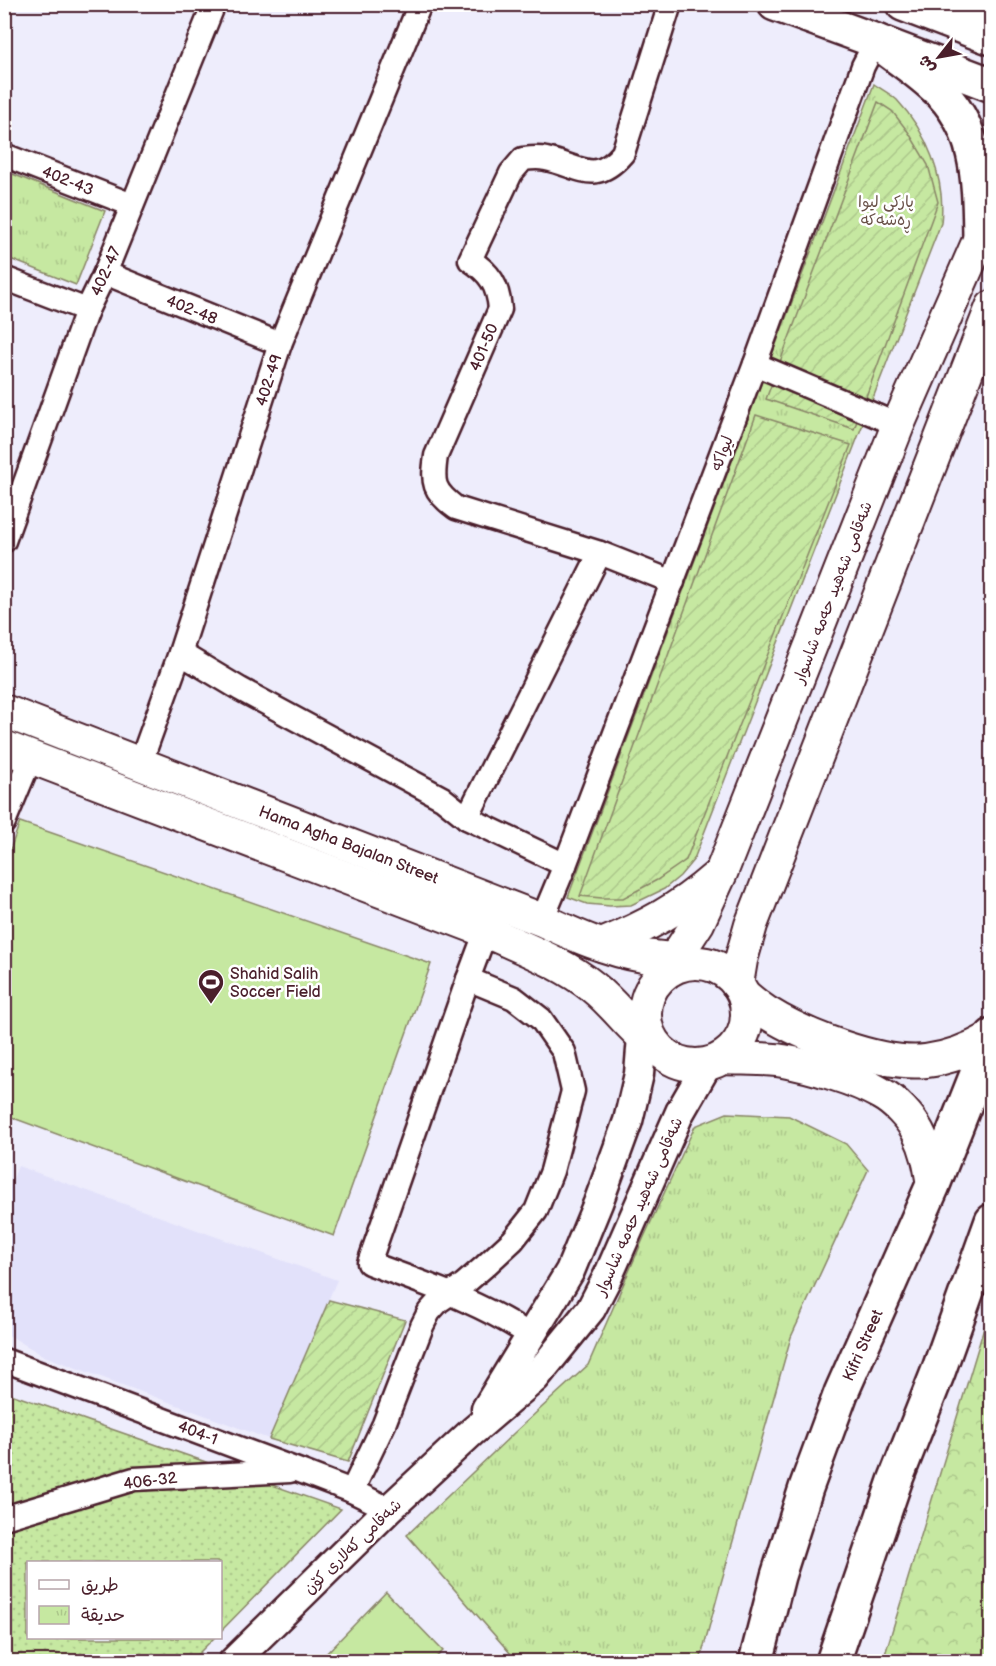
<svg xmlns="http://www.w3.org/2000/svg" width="996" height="1666" viewBox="0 0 996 1666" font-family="'Balsamiq Sans','Playpen Sans Arabic',sans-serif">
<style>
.built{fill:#e2e1fa}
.grass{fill:url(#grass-dots);stroke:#888466;stroke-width:1.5}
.forest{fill:url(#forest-crowns);stroke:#888466;stroke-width:1.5}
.park{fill:url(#park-tufts);stroke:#888466;stroke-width:1.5}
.garden{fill:url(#garden-furrows);stroke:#888466;stroke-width:1.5}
.pitch{fill:#c6e8a1;stroke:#888466;stroke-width:1.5}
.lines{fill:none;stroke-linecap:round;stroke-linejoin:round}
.minor-casing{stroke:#4a1f2b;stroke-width:27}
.tertiary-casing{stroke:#4a1f2b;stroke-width:33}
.secondary-casing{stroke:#4a1f2b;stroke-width:36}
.primary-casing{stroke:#4a1f2b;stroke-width:38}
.trunk-casing{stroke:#4a1f2b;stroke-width:38}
.minor{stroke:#fff;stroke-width:22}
.tertiary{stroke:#fff;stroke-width:28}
.secondary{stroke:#fff;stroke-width:32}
.primary{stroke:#fff;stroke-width:33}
.trunk{stroke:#fff;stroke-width:33}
.labels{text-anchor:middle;stroke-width:5;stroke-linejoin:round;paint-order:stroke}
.street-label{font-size:16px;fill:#4a1f2b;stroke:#fff}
.park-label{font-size:16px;fill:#695148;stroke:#fff}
.poi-label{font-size:16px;fill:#4a1f2b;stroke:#fff;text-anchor:start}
</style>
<defs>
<pattern id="grass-dots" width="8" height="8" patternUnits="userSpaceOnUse" patternTransform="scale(1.5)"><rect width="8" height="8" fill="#c6e8a1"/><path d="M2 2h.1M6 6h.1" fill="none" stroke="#acc78b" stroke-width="1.8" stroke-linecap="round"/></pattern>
<pattern id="forest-crowns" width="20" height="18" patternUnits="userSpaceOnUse" patternTransform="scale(1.5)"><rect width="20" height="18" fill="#c6e8a1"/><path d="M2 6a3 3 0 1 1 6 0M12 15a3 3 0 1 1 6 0" fill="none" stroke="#acc78b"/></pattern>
<pattern id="park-tufts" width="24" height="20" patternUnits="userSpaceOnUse" patternTransform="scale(1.5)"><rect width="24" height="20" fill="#c6e8a1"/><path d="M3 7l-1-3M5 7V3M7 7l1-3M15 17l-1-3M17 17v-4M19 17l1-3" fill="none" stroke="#acc78b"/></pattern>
<pattern id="garden-furrows" width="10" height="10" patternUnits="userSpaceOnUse" patternTransform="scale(1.5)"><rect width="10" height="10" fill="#c6e8a1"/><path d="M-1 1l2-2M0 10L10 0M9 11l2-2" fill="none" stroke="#acc78b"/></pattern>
</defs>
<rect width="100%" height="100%" fill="#eeedfc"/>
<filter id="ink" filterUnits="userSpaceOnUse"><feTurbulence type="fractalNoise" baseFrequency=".0167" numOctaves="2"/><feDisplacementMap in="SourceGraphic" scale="12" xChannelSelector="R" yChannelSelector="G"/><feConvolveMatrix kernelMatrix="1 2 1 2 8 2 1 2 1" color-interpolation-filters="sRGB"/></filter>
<g filter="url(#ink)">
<polygon class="built" points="18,1166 337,1280 269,1439 44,1356 5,1333 4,1202"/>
<polygon class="grass" points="5,1392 341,1509 221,1631 220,1562 28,1562 28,1638 214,1638 191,1661 5,1662"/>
<polygon class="forest" points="991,1305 991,1661 883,1661"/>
<g class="park">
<path d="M874 84C881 89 891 94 897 100 927 132 946 179 941 223L694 859 680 876 664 889 631 905 610 906 587 904 568 897Z"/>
<polygon points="5,171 105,211 76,285 5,257"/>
<polygon points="727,1113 789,1116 846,1144 868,1170 791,1337 721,1583 700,1661 517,1661 407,1535 515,1432 588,1365 644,1237 695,1126"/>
</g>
<g class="garden">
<polygon points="878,102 892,111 909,133 928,165 938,202 854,429 766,399"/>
<polygon points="756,415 851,445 686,860 657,880 623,898 602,898 580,896"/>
<polygon points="329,1300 405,1320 348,1462 269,1439"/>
</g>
<g class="pitch">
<polygon points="20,822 431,964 334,1236 5,1115 4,867"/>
<polygon points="386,1592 443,1651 432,1661 319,1661"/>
</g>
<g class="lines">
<g class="minor-casing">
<g id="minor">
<path d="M670 4 623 153C595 186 580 166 546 159 538 157 531 158 523 159L511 173 470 260C490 273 498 285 500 309L436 456C432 483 433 491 456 508L600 553 673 582"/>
<polyline points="4,155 132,205"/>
<polyline points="105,273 280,344"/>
<polyline points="4,278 87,310"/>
<polyline points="755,364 898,425"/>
<polyline points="4,541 87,310 105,273 214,4"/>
<polyline points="180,653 240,689 442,798 467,818 565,865"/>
<polyline points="140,764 180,653 280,344 420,4"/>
<polyline points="467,818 600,553"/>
<polyline points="4,822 31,757"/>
<polyline points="542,920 565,865 755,364 863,66 876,41"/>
<path d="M486 931 468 979 369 1263C425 1284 481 1302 531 1336"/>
<polyline points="4,1360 300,1471 352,1491 389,1509"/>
<polyline points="352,1491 384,1424 422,1326 429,1312 439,1301 463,1285 485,1266 513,1240 536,1211 552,1171 573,1091 564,1052 541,1019 514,998 468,979"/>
<polyline points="4,1518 134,1479 290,1471"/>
</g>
</g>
<g class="tertiary-casing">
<g id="tertiary">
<polyline points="486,1409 570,1271 598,1203 628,1121 639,1074 642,1037 645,1023"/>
<polyline points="233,1662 389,1509 473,1431 535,1378 591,1309 609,1274 680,1112 707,1065"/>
</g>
</g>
<g class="secondary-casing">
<g id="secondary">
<path d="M4 711 542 920C574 935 607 950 643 956 660 958 677 959 694 962"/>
<path d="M4 747 486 931C522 948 562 962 593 987 617 1006 631 1030 656 1047"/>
<path d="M602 945C647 926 678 910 716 877"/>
<circle cx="696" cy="1014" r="51"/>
<polyline points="666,972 698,923 721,873 898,425 980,238 989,214"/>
<polyline points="737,984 741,960 751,925 992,307"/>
<path d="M744 995C751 1001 758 1007 766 1012 804 1036 881 1066 926 1061 950 1058 970 1050 991 1038"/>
<path d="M723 1058C743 1059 763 1058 783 1061 811 1066 856 1079 880 1093 895 1101 910 1117 918 1132 927 1149 930 1166 933 1185"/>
</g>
</g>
<g class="primary-casing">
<g id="primary">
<polyline points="775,4 876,41 992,85"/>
<polyline points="903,4 992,38"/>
<polyline points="930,7 960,9 984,4"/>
<path d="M876 41C895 56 917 70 935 87 980 127 979 183 980 238"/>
</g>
</g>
<g class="trunk-casing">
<g id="trunk">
<polyline points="756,1662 778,1576 806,1488 841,1393 933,1185 992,1036"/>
<polyline points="833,1662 895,1481 938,1372 992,1221"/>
</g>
</g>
<use href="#minor" class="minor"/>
<use href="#tertiary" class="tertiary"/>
<use href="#secondary" class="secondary"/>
<use href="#primary" class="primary"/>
<use href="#trunk" class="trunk"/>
</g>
</g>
<defs>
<g id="stadium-pin" transform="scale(1.35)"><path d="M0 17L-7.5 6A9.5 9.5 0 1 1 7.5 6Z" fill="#4a1f2b" stroke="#fff"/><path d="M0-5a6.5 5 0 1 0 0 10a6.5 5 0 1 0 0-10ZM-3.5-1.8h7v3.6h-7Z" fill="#fff"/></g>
</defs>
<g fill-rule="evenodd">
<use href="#stadium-pin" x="211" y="982"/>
</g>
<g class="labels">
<g class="street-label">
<text transform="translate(68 180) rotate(22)" y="6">402-43</text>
<text transform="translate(105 271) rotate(-66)" y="6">402-47</text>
<text transform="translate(192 309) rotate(22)" y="6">402-48</text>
<text transform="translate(483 347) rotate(-67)" y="6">401-50</text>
<text transform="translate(268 380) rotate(-72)" y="6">402-49</text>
<text transform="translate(721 453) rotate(-69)" y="6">لیواکە</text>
<text transform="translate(832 592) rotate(-69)" y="6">شەقامی شەهید حەمە شاسوار</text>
<text transform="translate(349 844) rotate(21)" y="6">Hama Agha Bajalan Street</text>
<text transform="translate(638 1206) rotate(-66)" y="6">شەقامی شەهید حەمە شاسوار</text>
<text transform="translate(862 1345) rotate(-66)" y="6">Kifri Street</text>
<text transform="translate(198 1432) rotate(21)" y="6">404-1</text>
<text transform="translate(150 1480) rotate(-7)" y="6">406-32</text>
<text transform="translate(352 1546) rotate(-44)" y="6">شەقامی کەلاری کۆن</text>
</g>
<g class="park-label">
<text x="886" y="207">پارکی لیوا<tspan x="886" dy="18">ڕەشەکە</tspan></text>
</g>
<g class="poi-label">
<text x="230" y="979">Shahid Salih<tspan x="230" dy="18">Soccer Field</tspan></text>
</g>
</g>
<rect width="996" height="1666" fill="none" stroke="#fff" stroke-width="24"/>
<rect x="12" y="12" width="972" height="1642" fill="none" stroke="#4a1f2b" stroke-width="2" filter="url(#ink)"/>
<rect x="27" y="1561" width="195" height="78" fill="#ffffff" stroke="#b7a5aa" stroke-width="1.5"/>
<rect x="39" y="1580" width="30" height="9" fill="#ffffff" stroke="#b7a5aa" stroke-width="1.5"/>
<text x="81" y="1591" font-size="18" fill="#4a1f2b">طريق</text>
<rect x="39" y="1606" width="30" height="18" fill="url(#park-tufts)" stroke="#b7a5aa" stroke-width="1.5"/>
<text x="81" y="1621" font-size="18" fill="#4a1f2b">حديقة</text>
<g transform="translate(939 57) rotate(239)" stroke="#ffffff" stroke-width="4.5" paint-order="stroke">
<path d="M0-4.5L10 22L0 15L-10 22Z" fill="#4a1f2b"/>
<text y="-9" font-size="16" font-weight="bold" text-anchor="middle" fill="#4a1f2b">ش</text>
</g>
</svg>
